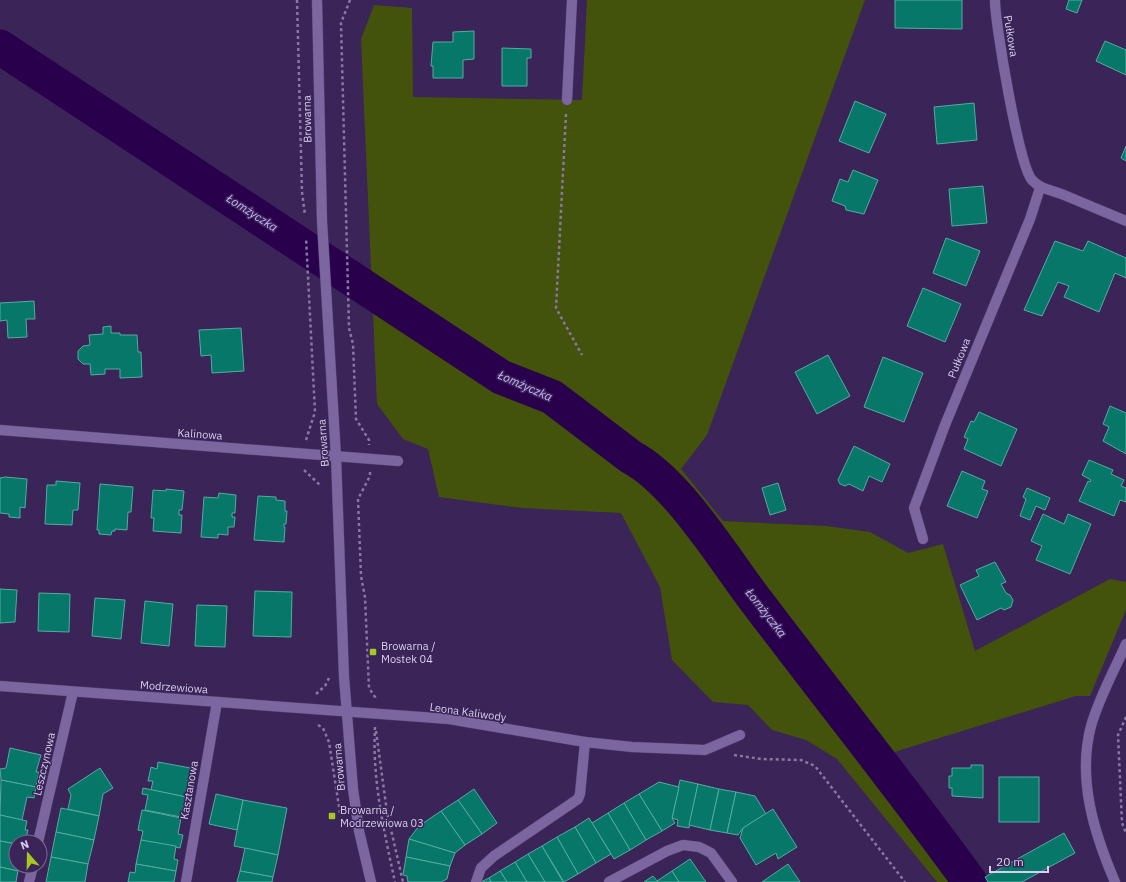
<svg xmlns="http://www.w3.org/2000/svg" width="1126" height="882" viewBox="0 0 1126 882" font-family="'IBM Plex Sans',sans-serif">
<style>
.green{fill:#44530b}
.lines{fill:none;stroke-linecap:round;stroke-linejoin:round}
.river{stroke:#29004c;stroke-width:35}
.building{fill:#07776a;stroke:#52ad9e}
.street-casing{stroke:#56406e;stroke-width:11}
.secondary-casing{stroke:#56406e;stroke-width:11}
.path{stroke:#8978a2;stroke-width:2.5;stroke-dasharray:3 3;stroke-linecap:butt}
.street{stroke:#7c66a0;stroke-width:10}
.secondary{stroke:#7c66a0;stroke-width:10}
.poi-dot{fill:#a7c820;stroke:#3a2458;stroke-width:1.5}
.labels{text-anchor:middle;stroke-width:3;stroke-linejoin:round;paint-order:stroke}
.street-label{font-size:11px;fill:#dacfef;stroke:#3a2458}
.poi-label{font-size:11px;fill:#dacfef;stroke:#3a2458;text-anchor:start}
.water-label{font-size:12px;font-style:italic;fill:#cdaffe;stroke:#3a2458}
</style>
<rect width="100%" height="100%" fill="#3a2458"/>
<polygon class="green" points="587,0 865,0 707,435 681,469 723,521 826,526 870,532 908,553 943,544 975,651 1110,579 1126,582 1126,610 1090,696 1076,696 891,753 988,882 937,882 837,759 806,740 772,730 748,705 713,702 672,660 660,587 621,513 522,508 439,497 428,449 403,439 377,404 361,39 374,5 412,8 413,97 582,100"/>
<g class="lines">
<path class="river" d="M0 47 501 377 552 397 631 457C678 482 724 559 757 602 828 696 901 787 970 882"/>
</g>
<g class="building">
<polygon points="895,0 962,0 962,29 895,28"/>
<polygon points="1069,0 1082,0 1077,13 1066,9"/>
<polygon points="474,31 474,59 463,60 463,78 433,78 433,66 431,66 433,42 453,42 453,32"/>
<polygon points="1105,41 1126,50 1126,75 1096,61"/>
<polygon points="502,48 531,49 531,58 527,58 527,86 502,86"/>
<polygon points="855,101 886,114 869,153 839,141"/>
<polygon points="974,103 977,140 937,144 934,107"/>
<polygon points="1126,146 1126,161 1121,158"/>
<polygon points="853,170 878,180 864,214 846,210 845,206 832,201 840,179 848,182"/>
<polygon points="983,186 987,223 952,226 949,189"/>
<polygon points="946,238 980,251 966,286 933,273"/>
<polygon points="1055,241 1083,251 1088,241 1126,258 1126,278 1115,273 1099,312 1064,297 1069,286 1058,282 1042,316 1024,310"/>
<polygon points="923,288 961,304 945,342 907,326"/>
<polygon points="34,301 35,319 26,319 27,337 8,338 7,320 0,321 0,303"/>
<polygon points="111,326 111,333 120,333 120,335 137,335 138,352 141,352 142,377 120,378 120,369 105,369 105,374 91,375 90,364 83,364 78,359 78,351 83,346 90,345 89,335 103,334 103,327"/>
<polygon points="241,328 244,371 212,373 211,355 201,356 199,330"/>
<polygon points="828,355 850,396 817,414 795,372"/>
<polygon points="883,357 923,373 904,422 864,407"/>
<polygon points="1110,406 1126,413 1126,454 1103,441 1109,427 1103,424"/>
<polygon points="979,412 1017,429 1001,466 964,449 968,439 964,437 971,421 974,422"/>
<polygon points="854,446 890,464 882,482 869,476 863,491 849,484 845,486 840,484 838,480"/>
<polygon points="1089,460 1113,470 1111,474 1124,480 1121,486 1126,488 1126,502 1120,500 1114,516 1079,501 1088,481 1090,482 1091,480 1082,475"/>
<polygon points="962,471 985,481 982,489 988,491 977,518 947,506"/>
<polygon points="5,477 27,479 25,508 20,507 20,518 9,517 9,514 0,513 0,478"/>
<polygon points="56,481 80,483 78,510 73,510 72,525 45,524 47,485 56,485"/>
<polygon points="778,483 786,510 770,515 762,488"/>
<polygon points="100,484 133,487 131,512 128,512 127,530 115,529 115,531 112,531 111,535 99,534 99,530 97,530"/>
<polygon points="1027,488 1050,498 1045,510 1036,506 1030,520 1020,516 1026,499 1023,497"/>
<polygon points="166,489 184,491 182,510 179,510 179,515 182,515 181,533 153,531 154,518 151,518 153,490 166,491"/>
<polygon points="219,493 236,495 235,513 232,513 232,517 235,517 234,527 228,527 228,535 218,534 218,538 201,537 204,497 218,498"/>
<polygon points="258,496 276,497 276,500 285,501 285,511 287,511 286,524 284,524 284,527 285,527 284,542 254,540"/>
<polygon points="1043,514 1064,524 1068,514 1091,524 1070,574 1036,560 1042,546 1031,541"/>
<polygon points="995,562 1006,582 1001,584 1006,593 1010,595 1013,600 1011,607 1004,610 1001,608 977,620 960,585 979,576 976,570"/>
<polygon points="0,589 17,590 15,622 0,623"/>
<polygon points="255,591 292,592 291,637 253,636"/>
<polygon points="39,593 70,594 69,632 38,631"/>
<polygon points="95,598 125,600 121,639 92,636"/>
<polygon points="145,601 173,604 169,646 141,643"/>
<polygon points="197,605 227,606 225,647 195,646"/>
<polygon points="10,748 41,755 36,772 39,772 36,787 1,780 0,769 6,768"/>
<polygon points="158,762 196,769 191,798 151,790 153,781 148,781 151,767 157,769"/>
<polygon points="971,765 983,765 983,798 952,796 952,788 949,788 949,776 952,776 952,768 971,768"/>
<polygon points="100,768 113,788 103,794 99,816 68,809 71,795 68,789"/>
<rect x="999" y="777" width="40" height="45"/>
<polygon points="1,780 36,787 34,798 27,797 22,820 0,815"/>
<polygon points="680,780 698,784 689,828 677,826 678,820 672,818"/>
<polygon points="659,782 679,787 672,818 675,823 662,831 639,794"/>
<polygon points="698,784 719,789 710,830 689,825"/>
<polygon points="143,788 191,798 186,818 145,810 148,795 142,794"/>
<polygon points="474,789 497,823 482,834 458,800"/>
<polygon points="719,789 736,792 727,833 710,830"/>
<polygon points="736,792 755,796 766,814 743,828 738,835 727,833"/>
<polygon points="216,794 243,800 237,830 209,824"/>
<polygon points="639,794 662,831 646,840 624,803"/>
<polygon points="243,800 287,808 278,855 234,846"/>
<polygon points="458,800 482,834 465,845 441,811"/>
<polygon points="624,803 646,840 630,850 608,813"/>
<polygon points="61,808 99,816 94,840 56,832"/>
<polygon points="773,809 797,847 778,859 776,853 756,865 740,838 743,828"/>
<polygon points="142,810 181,818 178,834 183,835 180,848 141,840 143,831 138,830"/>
<polygon points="441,811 465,845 455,853 409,839 419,826"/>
<polygon points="608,813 630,850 614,859 592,823"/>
<polygon points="0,815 27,821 25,830 28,830 25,842 16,842 16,844 0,841"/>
<polygon points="589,818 611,854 596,863 575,827"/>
<polygon points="575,827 596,863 578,874 557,837"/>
<polygon points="56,832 94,840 88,864 51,857"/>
<polygon points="1064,833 1075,853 1022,882 988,882 985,877"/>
<polygon points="557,837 578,874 564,882 542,846"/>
<polygon points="409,839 455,853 450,866 406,857"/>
<polygon points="141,840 176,846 174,859 178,860 176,871 136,864"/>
<polygon points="0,841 16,844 16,866 20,866 18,871 0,867"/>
<polygon points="542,846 563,882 545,882 528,854"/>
<polygon points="245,848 278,855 273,877 240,871"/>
<polygon points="528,854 545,882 527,882 515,862"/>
<polygon points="51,857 88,864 85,882 46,882"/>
<polygon points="406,857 450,866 447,879 441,882 408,882 407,876 403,875"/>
<polygon points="690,859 706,882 679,882 672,871"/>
<polygon points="515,862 527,882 507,882 500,871"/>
<polygon points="136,864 176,871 174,882 128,882 130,872 135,873"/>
<polygon points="788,864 800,882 762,882"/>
<polygon points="0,867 18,871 16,882 0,882"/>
<polygon points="240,871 273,877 272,882 237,882"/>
<polygon points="500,871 507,882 491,882 489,878"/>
<polygon points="672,871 679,882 658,882 657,881"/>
<polygon points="653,876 658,882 644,882"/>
<polygon points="489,878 491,882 481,882"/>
</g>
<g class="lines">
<g class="street-casing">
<g id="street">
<path d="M995 0C995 24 1019 166 1032 180 1041 190 1053 190 1064 195 1085 204 1105 212 1126 221"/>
<polyline points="567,100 572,0"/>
<polyline points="0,430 398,461"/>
<polyline points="923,539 914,508 945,425 1030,219 1040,188"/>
<polyline points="0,686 449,719 585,742 632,747 705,750 740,735"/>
<polyline points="38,842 73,692"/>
<polyline points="29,882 33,866"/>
<polyline points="186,882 217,702"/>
<polyline points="476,882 481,868 494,856 578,799 580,794 585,742"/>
<polyline points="609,882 667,851 683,845 699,847 711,853 732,882"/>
<path d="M1115 882C1094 833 1077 779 1091 726 1099 698 1114 671 1126 644"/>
</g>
</g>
<g class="secondary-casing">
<polyline id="secondary" points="317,0 322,221 336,457 344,677 353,789 359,831 371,882"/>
</g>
<g class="path">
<polyline points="297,0 302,192 305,215"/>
<polyline points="350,0 341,23 349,328 353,344 356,419 369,440 369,445"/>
<polyline points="566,114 556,308 582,355"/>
<polyline points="306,440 315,412 306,238"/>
<polyline points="304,470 321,486"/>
<polyline points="370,472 370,476 358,499 361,576 365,597 369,688 375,697 375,700"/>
<polyline points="316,694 325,686 329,678"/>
<polyline points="1126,717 1118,735 1122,823 1126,833"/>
<polyline points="318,725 323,728 329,742 340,813"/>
<path d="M375 727C372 779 384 831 395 882"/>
<polyline points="376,731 387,812 403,882"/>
<polyline points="734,755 761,759 801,760 815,766 905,882"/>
</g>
<use href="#street" class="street"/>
<use href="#secondary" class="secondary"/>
</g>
<g class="poi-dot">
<rect x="369" y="648" width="8" height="8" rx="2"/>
<rect x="328" y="812" width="8" height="8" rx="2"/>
</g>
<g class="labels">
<g class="street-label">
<text transform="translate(1011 36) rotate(81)" y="4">Pułkowa</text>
<text transform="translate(307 119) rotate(-91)" y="4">Browarna</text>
<text transform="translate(959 358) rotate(-68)" y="4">Pułkowa</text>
<text transform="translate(200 434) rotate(4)" y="4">Kalinowa</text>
<text transform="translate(323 443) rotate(-94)" y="4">Browarna</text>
<text transform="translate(174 687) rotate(4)" y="4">Modrzewiowa</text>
<text transform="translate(468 712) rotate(8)" y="4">Leona Kaliwody</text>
<text transform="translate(44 764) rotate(-77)" y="4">Leszczynowa</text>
<text transform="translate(339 767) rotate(-95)" y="4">Browarna</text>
<text transform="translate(189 790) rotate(-80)" y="4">Kasztanowa</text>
</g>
<g class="poi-label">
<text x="381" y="650">Browarna /<tspan x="381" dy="13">Mostek 04</tspan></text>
<text x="340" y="814">Browarna /<tspan x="340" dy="13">Modrzewiowa 03</tspan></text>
</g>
<g class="water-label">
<text transform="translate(252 213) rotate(33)" y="4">Łomżyczka</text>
<text transform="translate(525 386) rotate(24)" y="4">Łomżyczka</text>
<text transform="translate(766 613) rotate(52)" y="4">Łomżyczka</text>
</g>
</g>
<g transform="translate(28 854) rotate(340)"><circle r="19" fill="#3a2458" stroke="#7a6894"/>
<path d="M0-3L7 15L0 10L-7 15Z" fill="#a7c820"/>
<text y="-6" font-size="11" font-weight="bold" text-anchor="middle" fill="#dacfef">N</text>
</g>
<path d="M990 866v6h58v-6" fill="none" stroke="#dacfef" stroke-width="2"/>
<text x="996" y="866" font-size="12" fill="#dacfef" stroke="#3a2458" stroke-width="3" paint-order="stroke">20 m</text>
</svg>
